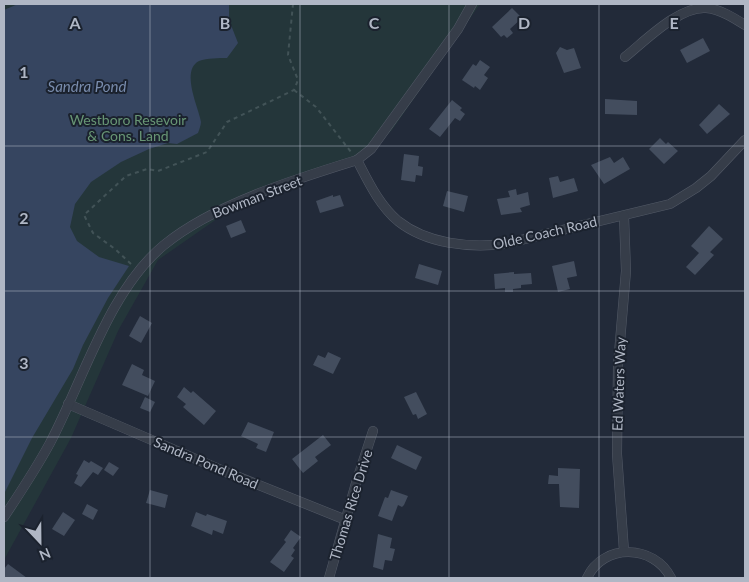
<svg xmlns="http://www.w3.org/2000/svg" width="749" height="582" viewBox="0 0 749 582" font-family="Lato,sans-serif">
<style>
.green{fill:#24363a}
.water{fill:#364560}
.building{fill:#434d5e}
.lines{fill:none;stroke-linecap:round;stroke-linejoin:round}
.minor-casing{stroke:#535a67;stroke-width:10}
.path{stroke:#425357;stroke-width:2;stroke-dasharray:4 4;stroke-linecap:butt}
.minor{stroke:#363d49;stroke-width:9}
.grid{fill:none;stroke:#b0b7c5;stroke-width:1;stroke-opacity:0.55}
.labels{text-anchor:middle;stroke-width:4;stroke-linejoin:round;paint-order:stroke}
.park-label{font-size:14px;fill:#689675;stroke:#1b222e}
.street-label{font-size:14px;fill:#b0b7c5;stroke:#1b222e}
.water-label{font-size:15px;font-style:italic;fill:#798cad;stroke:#1b222e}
.grid-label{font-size:16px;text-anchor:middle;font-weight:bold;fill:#b0b7c5;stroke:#1b222e;stroke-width:4;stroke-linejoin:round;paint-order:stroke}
</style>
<rect width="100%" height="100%" fill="#222a39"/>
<polygon class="green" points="4,4 480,4 392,130 371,151 257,191 158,260 119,329 71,438 4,560"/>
<path class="water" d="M18 4H229V20L238 43 227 58C219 58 207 58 199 61 180 71 199 108 201 122 201 125 199 130 198 133L177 144 168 143 149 149 121 162 91 182 75 204 70 227 77 241 99 257 129 266 108 298 83 345 73 369 32 438 4 494V10Z"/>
<g class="building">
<polygon points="512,8 522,18 510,29 513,33 507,38 504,35 501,37 492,27"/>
<polygon points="703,38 710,51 687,63 680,50"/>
<polygon points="560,47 567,50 574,48 581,68 564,73 556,53"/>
<polygon points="480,60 490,67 484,75 488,78 480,90 475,86 474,88 462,80 473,64 476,66"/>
<polygon points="605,99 637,101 637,115 605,114"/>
<polygon points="452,100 462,108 460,110 465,114 460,121 455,118 440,137 429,129"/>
<polygon points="719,104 730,114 707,134 699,125"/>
<polygon points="660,138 666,144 668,142 678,151 664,164 649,149"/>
<polygon points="404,154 419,156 418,166 423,167 422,176 416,175 415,182 401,180"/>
<polygon points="610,157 614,163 623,157 630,169 604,184 591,165"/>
<polygon points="558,176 560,182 574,178 578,191 553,198 549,178"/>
<polygon points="516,189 517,195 528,192 530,205 520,208 522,212 501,215 497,199 510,197 508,191"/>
<polygon points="447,191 468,196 464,212 443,206"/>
<polygon points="333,195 333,197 340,195 344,206 320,213 316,201"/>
<polygon points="241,220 246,232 231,238 226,226"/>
<polygon points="709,226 723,239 710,252 714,255 695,275 686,267 699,253 691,246"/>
<polygon points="574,261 577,276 567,278 570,289 558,292 552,266"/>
<polygon points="419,264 442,271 438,285 415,278"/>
<polygon points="514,272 514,274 531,273 532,284 521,285 521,288 513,289 513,292 505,292 505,288 495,289 494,274"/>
<polygon points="140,316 152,323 141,343 129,336"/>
<polygon points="328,352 341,358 333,374 313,365 318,355 325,358"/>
<polygon points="132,364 144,370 142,375 155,381 148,396 122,385"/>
<polygon points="184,387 191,393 193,391 216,411 204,425 183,407 186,404 177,397"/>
<polygon points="416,392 427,414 418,419 416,414 413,415 404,397"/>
<polygon points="145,397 155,402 150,412 140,408"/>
<polygon points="248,422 274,432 266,452 256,448 258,444 241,436"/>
<polygon points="323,435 331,445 315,457 318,461 303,473 292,459"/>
<polygon points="397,445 422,457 416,470 391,458"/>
<polygon points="84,460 89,463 91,461 103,468 98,475 93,472 81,487 74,483 78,475 76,474"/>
<polygon points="109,462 119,468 113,476 104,470"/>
<polygon points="558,468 580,469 579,508 560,507 559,484 548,484 549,475 558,476"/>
<polygon points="150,490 168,495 165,508 146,503"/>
<polygon points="391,490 408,496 404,505 402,507 398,505 392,521 378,516 385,497 388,498"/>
<polygon points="87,504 98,510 93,520 82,514"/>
<polygon points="63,512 75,520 64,536 52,529"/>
<polygon points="196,512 206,516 207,514 227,521 223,534 213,530 212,535 191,526"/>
<polygon points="291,530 301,537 293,548 295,550 291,556 294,558 284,572 270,562 286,542 284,540"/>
<polygon points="378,534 392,538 390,548 395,549 392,561 385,560 383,570 373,567"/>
<polygon points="8,564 27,578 4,578 4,569"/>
</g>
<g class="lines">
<g class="minor-casing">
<g id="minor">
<path d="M625 57C645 41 679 6 706 8 720 9 734 18 745 25"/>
<path d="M357 160C368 181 379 205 398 221 427 244 469 248 504 244L670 204 696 188 711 176 745 140"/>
<polyline points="624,216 626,271 618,365 617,454 624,551"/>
<polyline points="68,404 226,472 346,520"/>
<path d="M4 517C20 493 36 469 50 443 83 381 109 290 164 245 214 204 296 179 357 160L371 149 458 29 472 4"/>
<polyline points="329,578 356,483 373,431"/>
<path d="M587 578C603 543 654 544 671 578"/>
</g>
</g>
<g class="path">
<polyline points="294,90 316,107 351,152"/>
<polyline points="131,264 115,249 93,233 84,215 126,176 147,169 158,171 207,152 227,122 294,90 298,80 288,55 293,4"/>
</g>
<use href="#minor" class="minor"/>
</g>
<path class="grid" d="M150 4V578M300 4V578M449 4V578M599 4V578M4 146H745M4 291H745M4 437H745"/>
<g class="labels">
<g class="park-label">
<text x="128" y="125">Westboro Resevoir<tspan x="128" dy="16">&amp; Cons. Land</tspan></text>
</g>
<g class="street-label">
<text transform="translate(257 197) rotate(-21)" y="5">Bowman Street</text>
<text transform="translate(545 233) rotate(-13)" y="5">Olde Coach Road</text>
<text transform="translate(619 384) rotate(-88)" y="5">Ed Waters Way</text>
<text transform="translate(206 463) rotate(23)" y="5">Sandra Pond Road</text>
<text transform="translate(351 505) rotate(-73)" y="5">Thomas Rice Drive</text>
</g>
<g class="water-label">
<text x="87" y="92">Sandra Pond</text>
</g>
</g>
<g class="grid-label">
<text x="75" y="29">A</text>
<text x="225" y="29">B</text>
<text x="374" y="29">C</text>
<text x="524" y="29">D</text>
<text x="674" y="29">E</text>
<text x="24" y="78">1</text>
<text x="24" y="224">2</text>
<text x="24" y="369">3</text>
</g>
<rect width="749" height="582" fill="none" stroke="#b0b7c5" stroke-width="10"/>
<g transform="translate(40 542) rotate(158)" stroke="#1b222e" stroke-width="4" paint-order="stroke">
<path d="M0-4L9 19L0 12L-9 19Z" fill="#b0b7c5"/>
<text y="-8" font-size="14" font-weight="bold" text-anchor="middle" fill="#b0b7c5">N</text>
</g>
</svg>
